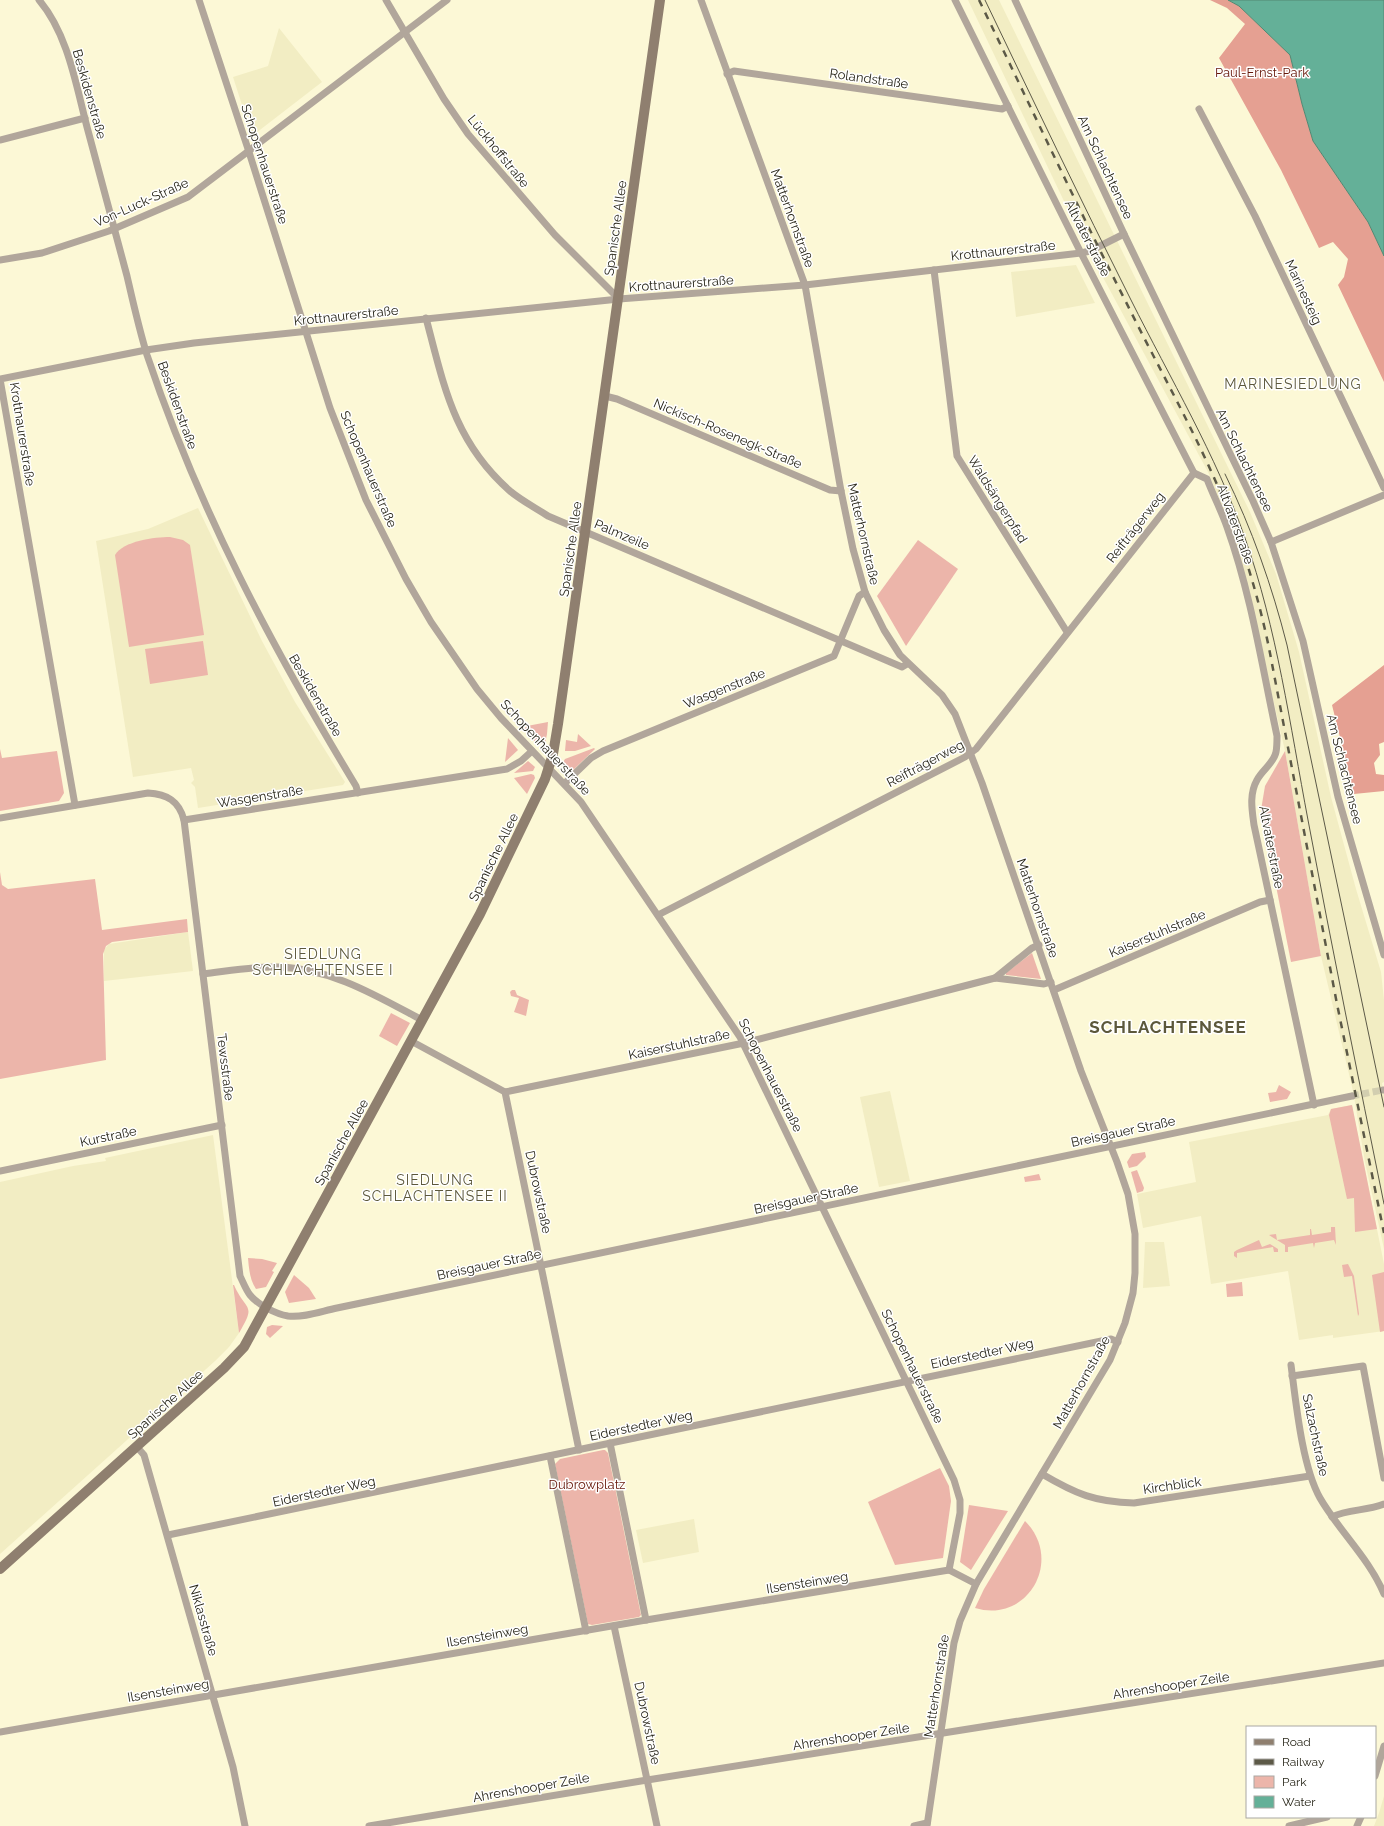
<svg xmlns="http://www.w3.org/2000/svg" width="1384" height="1826" viewBox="0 0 1384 1826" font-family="Raleway,sans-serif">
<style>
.built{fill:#f2edc3}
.green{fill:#ecb5aa}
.forest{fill:#e5a092}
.water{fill:#64b098;stroke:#528772}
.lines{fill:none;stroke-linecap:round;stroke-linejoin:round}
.minor-tunnel{stroke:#d2ceb0;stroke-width:7;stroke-dasharray:7 3.5;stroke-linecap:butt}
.minor{stroke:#b1a69b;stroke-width:7}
.secondary{stroke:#8f7f6f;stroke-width:10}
.tram{stroke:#5c5947;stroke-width:1}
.rail{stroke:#5c5947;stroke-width:2.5;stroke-dasharray:7 7;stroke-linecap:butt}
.labels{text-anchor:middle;stroke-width:3;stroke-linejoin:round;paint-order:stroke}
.park-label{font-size:13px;fill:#661608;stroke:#fff}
.street-label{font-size:13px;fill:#282619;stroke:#fff}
.neighbourhood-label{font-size:14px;letter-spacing:1px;fill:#5c583b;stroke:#fff}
.district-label{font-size:17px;font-weight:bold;letter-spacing:1px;fill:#5c583b;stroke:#fff}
</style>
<rect width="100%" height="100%" fill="#fcf8d6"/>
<g class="built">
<polygon points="968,0 999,0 1250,512 1276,574 1299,652 1331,797 1356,889 1381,972 1384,1000 1384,1082 1382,1083 1384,1094 1384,1249 1365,1162 1353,1091 1321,956 1285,751 1244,572 1230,525 1208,472 1092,257 1095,253 1089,242 1083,241"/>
<polygon points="279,28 322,82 252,136 233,77 268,66"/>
<polygon points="1076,265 1095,303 1016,317 1011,272"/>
<polygon points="198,508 262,641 295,702 345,782 343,785 198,808 195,787 191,783 194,780 191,768 133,777 96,541 148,529"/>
<polygon points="188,932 193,971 104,981 104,950 109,944"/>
<polygon points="890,1091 910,1181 879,1187 860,1097"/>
<polygon points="1352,1105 1384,1264 1384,1331 1333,1338 1333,1335 1299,1340 1288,1271 1211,1284 1201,1216 1143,1228 1137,1194 1196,1182 1189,1142 1328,1115 1331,1109"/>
<polygon points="213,1135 239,1333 229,1347 215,1361 0,1554 0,1182 73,1166 106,1161 105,1158"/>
<polygon points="1145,1242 1164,1242 1170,1286 1143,1288"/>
<polygon points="694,1519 699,1552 643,1563 636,1530"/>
<polygon points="1384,1796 1384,1826 1374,1826 1379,1813"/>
</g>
<g class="green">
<path d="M170 537 183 540 190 545 204 635 129 647 115 555C123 541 155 537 170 537Z"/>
<polygon points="918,540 958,569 906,646 877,596"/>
<polygon points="203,641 208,675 150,684 145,649"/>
<polygon points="548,722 547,734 545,744 535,742 524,729 527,726"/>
<polygon points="578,734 591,746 575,751 565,751 566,740 577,742"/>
<polygon points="508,738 518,750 505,762"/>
<polygon points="594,748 595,749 570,773 568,773 562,764 565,759"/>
<polygon points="0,749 2,758 57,751 64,793 59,801 0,811"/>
<polygon points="1285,751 1321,956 1291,962 1261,810 1265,786"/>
<polygon points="528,761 535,767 533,771 514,773"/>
<polygon points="531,774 534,775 535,778 527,794 514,778"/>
<polygon points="0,872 2,885 8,889 95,879 102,930 187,919 188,932 112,942 106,946 103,954 106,1060 0,1079"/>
<polygon points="1032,953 1041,979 1006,975 1006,973"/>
<polygon points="512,990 515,990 517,995 529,1000 526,1016 514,1012 519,998 511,996 510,992"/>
<polygon points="391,1013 410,1023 397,1046 379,1036"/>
<polygon points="1279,1085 1291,1092 1287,1099 1270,1102 1268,1093 1276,1092"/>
<polygon points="1352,1105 1377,1229 1355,1232 1354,1198 1347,1199 1329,1115 1331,1109"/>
<polygon points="1145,1152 1146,1157 1137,1166 1129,1168 1127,1162 1132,1154"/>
<polygon points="1137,1170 1144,1188 1143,1191 1137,1193 1131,1172"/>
<polygon points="1039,1174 1041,1180 1025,1182 1024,1177"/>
<polygon points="1331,1227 1335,1227 1336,1245 1334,1240 1315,1243 1314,1248 1313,1243 1288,1247 1288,1252 1285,1252 1285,1245 1269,1235 1276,1234 1277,1240 1310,1235 1310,1229 1311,1229 1312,1235 1331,1232"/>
<polygon points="1259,1240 1262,1247 1270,1244 1278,1249 1278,1252 1274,1252 1273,1247 1237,1253 1237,1258 1234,1256 1234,1252 1237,1250"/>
<path d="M248 1258 262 1259 277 1263 272 1271 274 1272 266 1287 256 1289C250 1280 249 1270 248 1258Z"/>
<polygon points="1348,1264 1354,1276 1359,1314 1358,1316 1352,1276 1344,1277 1342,1265"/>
<polygon points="1384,1272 1384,1331 1380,1332 1372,1275"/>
<polygon points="294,1275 309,1288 316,1299 289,1303 285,1292"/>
<polygon points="1242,1282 1243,1296 1227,1297 1226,1284"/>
<path d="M233 1285H234C246 1312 257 1303 239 1333Z"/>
<polygon points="272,1325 283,1326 270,1338 266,1334 267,1327"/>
<polygon points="603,1450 605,1450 608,1453 641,1615 639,1617 592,1625 588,1624 555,1464 560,1459"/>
<polygon points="940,1468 949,1486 951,1501 943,1558 895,1565 868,1502"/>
<polygon points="969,1505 1008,1511 971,1570 960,1562"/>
<path d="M1025 1521C1064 1560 1028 1624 975 1608L984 1589Z"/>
</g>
<g class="forest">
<polygon points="1210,0 1228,0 1239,6 1290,55 1302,104 1313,141 1368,222 1384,256 1384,382 1338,285 1344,277 1348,259 1333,242 1319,248 1281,170 1219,58 1245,24 1227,8"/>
<polygon points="1384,665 1384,742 1379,744 1380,755 1374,763 1376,774 1384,775 1384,791 1354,794 1332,705"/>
</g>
<polygon class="water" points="1228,0 1384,0 1384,256 1368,222 1313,141 1302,104 1290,55 1239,6"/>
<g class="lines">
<polyline class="minor-tunnel" points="1352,1096 1383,1090"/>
<g class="minor">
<path d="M39 0C68 34 76 85 87 127 100 177 114 226 127 276 133 302 139 329 147 355 199 510 272 647 356 786L358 793"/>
<polyline points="199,0 249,152 330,408 366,500 406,579 431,622 477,689 501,718 581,802 740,1037 954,1480 960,1500 960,1513 949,1570"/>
<polyline points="386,0 444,99 468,134 555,235 619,299"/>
<polyline points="701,0 805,285 841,491 853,549 865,592 884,630 900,655 942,695 955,714 982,783 1081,1071 1117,1162 1128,1194 1135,1234 1135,1273 1133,1293 1125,1323 1110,1360 976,1584 960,1621 954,1643 927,1826"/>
<path d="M955 0 1081 253 1194 473 1207 479C1213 495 1221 510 1227 527 1251 594 1262 666 1277 736 1277 741 1277 747 1276 752 1274 763 1262 770 1257 780 1249 794 1252 810 1254 825L1314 1105"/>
<polyline points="1015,0 1124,234 1253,501 1271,542 1303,641 1338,797 1384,955"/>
<polyline points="727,74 734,71 1002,109 1008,106"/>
<polyline points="1199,109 1255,216 1384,488"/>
<polyline points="0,140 85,118"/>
<polyline points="0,260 42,253 109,231 188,197 447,0"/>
<polyline points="934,270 957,456 1067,632"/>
<path d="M426 318C444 386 454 442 510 491 522 501 536 508 548 516L902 667 907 664"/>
<polyline points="605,396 617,399 830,490 841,491"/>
<polyline points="1271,542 1384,495"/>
<polyline points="565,783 591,758 603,751 834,656 859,596 865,592"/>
<polyline points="75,805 0,379 146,350 194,343 619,299 805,285 1081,253 1090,251 1124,234"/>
<path d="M0 818 148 793C167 794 179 801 184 820L240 1276C243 1282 246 1290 250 1295 258 1305 276 1314 288 1316 304 1318 322 1311 337 1308L1352 1096"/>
<polyline points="184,820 507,769 521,761 532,751"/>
<polyline points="658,915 965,757 976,749 1194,473"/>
<path d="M203 974C228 971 253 966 278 967 331 968 377 996 422 1020"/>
<polyline points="995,978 1032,948 1039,945"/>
<polyline points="1054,990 1260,902 1270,900"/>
<polyline points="411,1041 505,1092 579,1450"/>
<polyline points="1383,1090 1384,1090"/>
<polyline points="505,1092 744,1043 995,978 1044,984 1051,982"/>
<polyline points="0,1171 222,1125"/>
<path d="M1291 1365C1296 1403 1302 1466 1320 1498 1339 1531 1369 1558 1384 1594"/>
<polyline points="1292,1376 1363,1366 1384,1478"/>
<polyline points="610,1443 646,1620"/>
<polyline points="137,1447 144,1455 233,1767 245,1826"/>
<polyline points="550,1456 586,1631"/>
<path d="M1042 1474C1076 1494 1095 1502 1134 1503L1310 1476"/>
<path d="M1332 1517C1348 1509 1367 1511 1384 1504"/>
<polyline points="168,1535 1111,1339 1118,1342"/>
<polyline points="614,1626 657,1826"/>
<polyline points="0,1732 646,1620 949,1570 976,1584"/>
<polyline points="1375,1776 1384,1746"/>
<polyline points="369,1826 641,1781 1384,1663"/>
<polyline points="914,1826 927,1823"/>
<polyline points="1289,1826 1327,1817"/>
<polyline points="1357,1826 1361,1817"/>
</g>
<polyline class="secondary" points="0,1569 224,1368 244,1347 480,914 545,779 553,754 558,724 660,0"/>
<g class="tram">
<path d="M985 0C1033 100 1081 201 1131 300 1170 378 1216 455 1245 538 1277 629 1290 725 1308 820 1332 948 1358 1076 1384 1204"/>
<path d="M1225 474C1252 529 1272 586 1287 645L1384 1107"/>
</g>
<path class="rail" d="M979 0C1028 101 1075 202 1126 302 1162 375 1203 445 1232 521 1248 562 1260 605 1269 648L1337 1004 1384 1233"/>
</g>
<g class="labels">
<g class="park-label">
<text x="1262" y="77">Paul-Ernst-Park</text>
<text x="587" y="1489">Dubrowplatz</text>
</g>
<g class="street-label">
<text transform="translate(869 78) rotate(8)" y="5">Rolandstraße</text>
<text transform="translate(90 94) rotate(74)" y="5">Beskidenstraße</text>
<text transform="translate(499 151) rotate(51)" y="5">Lückhoffstraße</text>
<text transform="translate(265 164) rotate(72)" y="5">Schopenhauerstraße</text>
<text transform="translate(1106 167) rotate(65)" y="5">Am Schlachtensee</text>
<text transform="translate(141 202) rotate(-24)" y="5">Von-Luck-Straße</text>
<text transform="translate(793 218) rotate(70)" y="5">Matterhornstraße</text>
<text transform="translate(615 228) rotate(-82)" y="5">Spanische Allee</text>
<text transform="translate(1088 238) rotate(63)" y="5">Altvaterstraße</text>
<text transform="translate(1003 250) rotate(-6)" y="5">Krottnaurerstraße</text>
<text transform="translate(681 283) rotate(-4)" y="5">Krottnaurerstraße</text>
<text transform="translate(1304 292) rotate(65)" y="5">Marinesteig</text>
<text transform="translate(346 315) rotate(-6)" y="5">Krottnaurerstraße</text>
<text transform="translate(178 405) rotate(70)" y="5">Beskidenstraße</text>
<text transform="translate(728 433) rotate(23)" y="5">Nickisch-Rosenegk-Straße</text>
<text transform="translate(23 434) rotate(81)" y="5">Krottnaurerstraße</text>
<text transform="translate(1245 460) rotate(64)" y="5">Am Schlachtensee</text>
<text transform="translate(369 469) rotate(67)" y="5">Schopenhauerstraße</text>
<text transform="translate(998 499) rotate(58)" y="5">Waldsängerpfad</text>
<text transform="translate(1236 524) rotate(70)" y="5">Altvaterstraße</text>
<text transform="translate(1135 527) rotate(-52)" y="5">Reifträgerweg</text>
<text transform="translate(622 534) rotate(23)" y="5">Palmzeile</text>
<text transform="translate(864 534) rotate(77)" y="5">Matterhornstraße</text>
<text transform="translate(570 549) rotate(-82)" y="5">Spanische Allee</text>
<text transform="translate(724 688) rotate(-22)" y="5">Wasgenstraße</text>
<text transform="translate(316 695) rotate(60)" y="5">Beskidenstraße</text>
<text transform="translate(546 747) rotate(47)" y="5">Schopenhauerstraße</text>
<text transform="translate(925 763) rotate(-28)" y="5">Reifträgerweg</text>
<text transform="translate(1345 769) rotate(76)" y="5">Am Schlachtensee</text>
<text transform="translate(260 796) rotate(-9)" y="5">Wasgenstraße</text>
<text transform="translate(1272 847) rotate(79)" y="5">Altvaterstraße</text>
<text transform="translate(493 857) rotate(-64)" y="5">Spanische Allee</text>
<text transform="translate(1038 908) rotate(71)" y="5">Matterhornstraße</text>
<text transform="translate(1157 933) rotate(-23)" y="5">Kaiserstuhlstraße</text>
<text transform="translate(679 1044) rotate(-12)" y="5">Kaiserstuhlstraße</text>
<text transform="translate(226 1067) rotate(83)" y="5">Tewsstraße</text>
<text transform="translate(771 1075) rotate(63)" y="5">Schopenhauerstraße</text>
<text transform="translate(1123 1131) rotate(-12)" y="5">Breisgauer Straße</text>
<text transform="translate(108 1136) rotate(-12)" y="5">Kurstraße</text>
<text transform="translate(341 1142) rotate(-61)" y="5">Spanische Allee</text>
<text transform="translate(539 1192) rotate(78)" y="5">Dubrowstraße</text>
<text transform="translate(806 1198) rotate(-12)" y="5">Breisgauer Straße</text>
<text transform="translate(489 1264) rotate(-12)" y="5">Breisgauer Straße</text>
<text transform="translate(982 1353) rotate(-12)" y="5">Eiderstedter Weg</text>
<text transform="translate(913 1366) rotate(64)" y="5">Schopenhauerstraße</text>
<text transform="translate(1081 1382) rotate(-61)" y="5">Matterhornstraße</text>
<text transform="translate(165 1404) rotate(-42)" y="5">Spanische Allee</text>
<text transform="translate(641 1425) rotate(-12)" y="5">Eiderstedter Weg</text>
<text transform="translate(1316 1435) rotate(78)" y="5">Salzachstraße</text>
<text transform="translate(1172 1485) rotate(-8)" y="5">Kirchblick</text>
<text transform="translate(324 1491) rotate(-12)" y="5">Eiderstedter Weg</text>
<text transform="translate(807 1582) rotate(-9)" y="5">Ilsensteinweg</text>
<text transform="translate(204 1620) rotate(74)" y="5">Niklasstraße</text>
<text transform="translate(487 1635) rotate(-10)" y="5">Ilsensteinweg</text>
<text transform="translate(1171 1685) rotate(-9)" y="5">Ahrenshooper Zeile</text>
<text transform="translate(936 1686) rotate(-81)" y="5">Matterhornstraße</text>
<text transform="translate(168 1690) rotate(-10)" y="5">Ilsensteinweg</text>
<text transform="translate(648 1723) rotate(78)" y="5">Dubrowstraße</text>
<text transform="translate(851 1736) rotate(-9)" y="5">Ahrenshooper Zeile</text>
<text transform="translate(531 1787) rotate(-10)" y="5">Ahrenshooper Zeile</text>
</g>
<g class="neighbourhood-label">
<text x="1293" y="389">MARINESIEDLUNG</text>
<text x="323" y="959">SIEDLUNG<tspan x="323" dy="16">SCHLACHTENSEE I</tspan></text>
<text x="435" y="1185">SIEDLUNG<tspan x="435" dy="16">SCHLACHTENSEE II</tspan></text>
</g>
<g class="district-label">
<text x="1168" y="1033">SCHLACHTENSEE</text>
</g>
</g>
<rect x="1246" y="1726" width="130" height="92" fill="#ffffff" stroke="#a9a8a3"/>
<rect x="1254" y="1739" width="20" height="6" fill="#8f7f6f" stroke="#a9a8a3"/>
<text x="1282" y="1746" font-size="12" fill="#282619">Road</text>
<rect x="1254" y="1759" width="20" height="6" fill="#5c5947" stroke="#a9a8a3"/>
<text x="1282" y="1766" font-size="12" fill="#282619">Railway</text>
<rect x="1254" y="1776" width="20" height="12" fill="#ecb5aa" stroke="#a9a8a3"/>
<text x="1282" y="1786" font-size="12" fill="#282619">Park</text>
<rect x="1254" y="1796" width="20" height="12" fill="#64b098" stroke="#a9a8a3"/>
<text x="1282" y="1806" font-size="12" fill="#282619">Water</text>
</svg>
